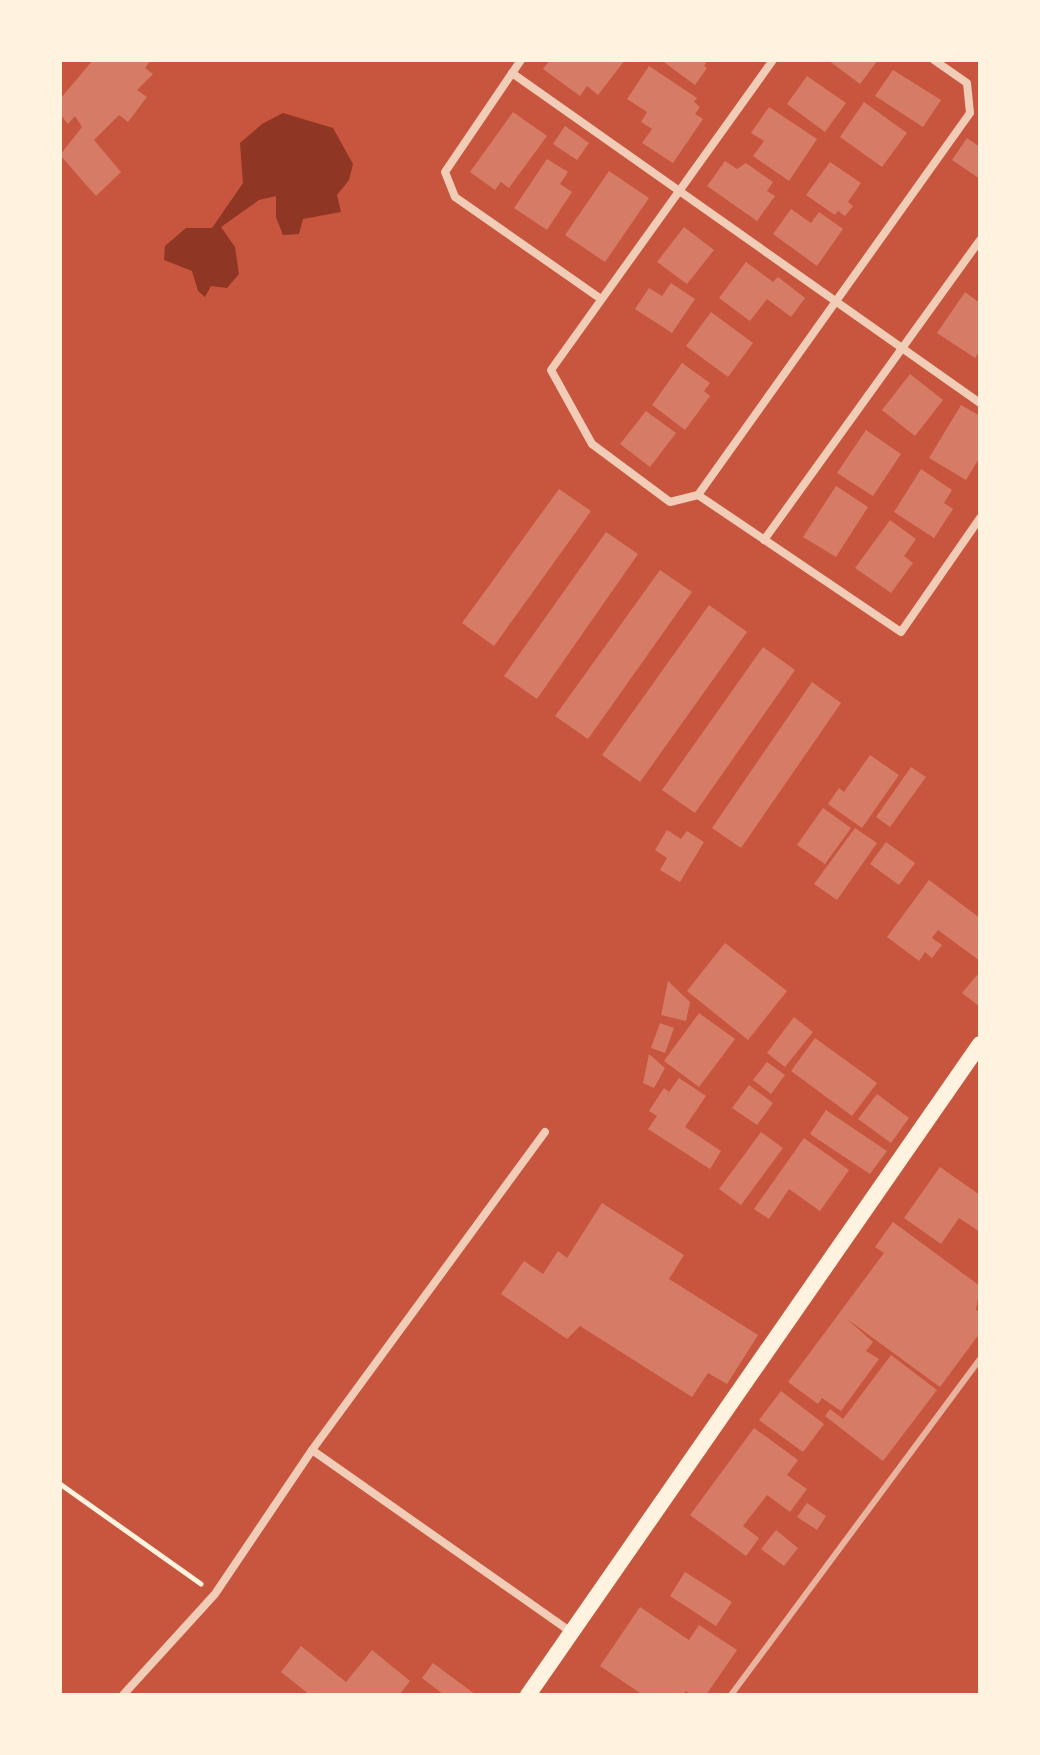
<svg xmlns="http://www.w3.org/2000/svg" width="1040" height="1755" viewBox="0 0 1040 1755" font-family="'Work Sans',sans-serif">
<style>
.water{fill:#8f3625}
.building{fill:#d67c66}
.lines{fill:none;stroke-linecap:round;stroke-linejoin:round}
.path{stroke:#fff3e0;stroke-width:5}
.minor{stroke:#f1ccb7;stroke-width:8}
.secondary{stroke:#fff3e0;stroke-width:16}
.rail{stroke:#e9b49f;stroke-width:6}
</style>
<rect width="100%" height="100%" fill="#c8553d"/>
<polygon class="water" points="283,113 333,128 353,164 349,180 337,195 341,212 303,219 299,234 283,235 276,217 276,196 259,200 221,227 235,247 239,274 227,288 211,286 205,297 198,291 192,271 164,260 165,246 186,228 212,228 243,183 240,143 262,124"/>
<g class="building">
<polygon points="93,60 151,60 145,68 153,74 137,90 147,97 128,122 119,115 94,140 121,172 96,196 60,155 82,127 75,116 68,124 60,114 60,99"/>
<polygon points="550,60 625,60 598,95 587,86 580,96 543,69"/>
<polygon points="661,60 708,60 704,66 707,68 695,85"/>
<polygon points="828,60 878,60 860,84"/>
<polygon points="649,66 697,98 694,102 700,107 695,114 703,119 673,163 642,143 652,129 641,122 647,112 627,99"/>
<polygon points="893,70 941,100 923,127 875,96"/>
<polygon points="807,76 846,103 825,132 787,104"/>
<polygon points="864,102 907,133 882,167 840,137"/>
<polygon points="769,107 817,139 789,181 753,156 764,141 751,133"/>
<polygon points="513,112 547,136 509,188 501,182 495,190 470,172"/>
<polygon points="565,126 589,143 577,160 553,144"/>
<polygon points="967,138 980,147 980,179 952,160"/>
<polygon points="547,159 568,172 560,184 572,192 547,230 514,208"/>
<polygon points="725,161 737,169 746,163 773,182 767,191 775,196 757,221 707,186"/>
<polygon points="830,162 861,183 848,202 853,206 845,216 838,211 835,215 806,195"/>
<polygon points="609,171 649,198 605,262 565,235"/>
<polygon points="791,209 811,223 819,212 843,229 817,266 773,234"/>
<polygon points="684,227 714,250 687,284 657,262"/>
<polygon points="746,262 773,282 778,277 805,298 791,317 767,299 750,321 719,298"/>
<polygon points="671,283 695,299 672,333 635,309 649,288 662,296"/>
<polygon points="965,292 980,303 980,351 975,358 937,333"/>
<polygon points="711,312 753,343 728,377 686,346"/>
<polygon points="682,363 710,383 704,391 710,396 685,430 652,405"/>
<polygon points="910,374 943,400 915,436 882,410"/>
<polygon points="961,405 980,416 980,457 966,480 929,458"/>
<polygon points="646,411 676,433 650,467 620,444"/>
<polygon points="866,430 901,454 873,496 837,473"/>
<polygon points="921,469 952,490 944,503 953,509 934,538 894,512"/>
<polygon points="836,486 868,507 836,557 803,537"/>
<polygon points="559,489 591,511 494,646 462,623"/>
<polygon points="890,520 916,539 904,556 913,563 891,593 855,568"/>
<polygon points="606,532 638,554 537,699 504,676"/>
<polygon points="660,570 692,592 588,739 555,716"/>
<polygon points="709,605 747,632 640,782 602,755"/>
<polygon points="763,647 795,670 695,813 662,790"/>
<polygon points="812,682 841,703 741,848 712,828"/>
<polygon points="870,755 899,775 862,828 828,804 839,788 844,792"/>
<polygon points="911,767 926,777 890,827 876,817"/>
<polygon points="823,808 851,828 825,864 797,845"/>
<polygon points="855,828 877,843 837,900 814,884"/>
<polygon points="667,830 681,839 687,831 704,842 680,882 660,870 667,858 655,850"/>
<polygon points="886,842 915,863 899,885 870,864"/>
<polygon points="929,880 980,918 980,961 938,930 932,938 942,945 932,958 925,952 919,961 887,937"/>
<polygon points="725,943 787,991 748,1040 687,991"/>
<polygon points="977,975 980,977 980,1007 962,993"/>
<polygon points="668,981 690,1002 686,1021 661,1015"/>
<polygon points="699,1013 735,1039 699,1087 664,1061"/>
<polygon points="794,1017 813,1032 785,1067 767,1053"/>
<polygon points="660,1023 674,1028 665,1053 651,1048"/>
<polygon points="815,1038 877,1083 852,1116 791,1071"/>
<polygon points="649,1054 665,1068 654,1088 643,1083"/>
<polygon points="767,1062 785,1075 771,1094 753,1080"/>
<polygon points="679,1078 706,1096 685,1127 721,1151 710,1169 648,1129 657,1116 649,1111 664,1088 669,1092"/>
<polygon points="749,1085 773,1103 757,1125 732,1108"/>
<polygon points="877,1094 909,1118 891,1143 858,1119"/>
<polygon points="826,1110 887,1151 870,1174 810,1134"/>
<polygon points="761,1132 783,1148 741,1205 719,1189"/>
<polygon points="804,1138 849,1170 820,1211 789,1189 769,1219 754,1209"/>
<polygon points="940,1167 980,1195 980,1232 959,1218 941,1244 904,1218"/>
<polygon points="602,1203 684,1255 669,1279 758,1335 727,1384 708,1373 692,1397 580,1326 567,1339 501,1294 524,1261 543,1274 558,1251 567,1258"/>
<polygon points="893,1222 980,1286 976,1310 980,1312 980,1333 940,1387 847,1319 873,1342 866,1351 879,1359 841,1411 822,1398 818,1404 788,1382 884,1253 875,1247"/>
<polygon points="891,1355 937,1390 883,1461 825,1416 830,1409 843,1419"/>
<polygon points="781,1391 824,1424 803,1452 759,1420"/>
<polygon points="754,1428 798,1460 787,1475 807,1489 790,1512 767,1495 743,1526 759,1538 746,1556 690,1515"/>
<polygon points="807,1503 826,1516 817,1530 797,1517"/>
<polygon points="776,1530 798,1548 784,1566 761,1549"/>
<polygon points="685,1572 732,1602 716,1626 670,1596"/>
<polygon points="640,1607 689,1640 699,1625 737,1650 706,1695 692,1695 686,1691 683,1695 643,1695 600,1666"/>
<polygon points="301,1646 346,1682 372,1650 410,1681 399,1695 310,1695 281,1672"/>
<polygon points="433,1663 476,1695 444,1695 422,1678"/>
</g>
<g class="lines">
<polyline class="path" points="60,1484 201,1584"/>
<g class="minor">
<polyline points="521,60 445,172 455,197 601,299"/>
<polyline points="773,60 551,370 592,444 670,502 698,495 970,113 967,83 934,60"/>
<polyline points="512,73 980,403"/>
<polyline points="698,495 901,632 980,518"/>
<polyline points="764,540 980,240"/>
<polyline points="312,1450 571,1632"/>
<polyline points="123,1695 215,1594 312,1450 545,1132"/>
</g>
<polyline class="secondary" points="528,1695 980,1044"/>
<polyline class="rail" points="731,1695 980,1359"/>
</g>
<rect width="1040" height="1755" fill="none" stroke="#fff3e0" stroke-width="124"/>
</svg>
